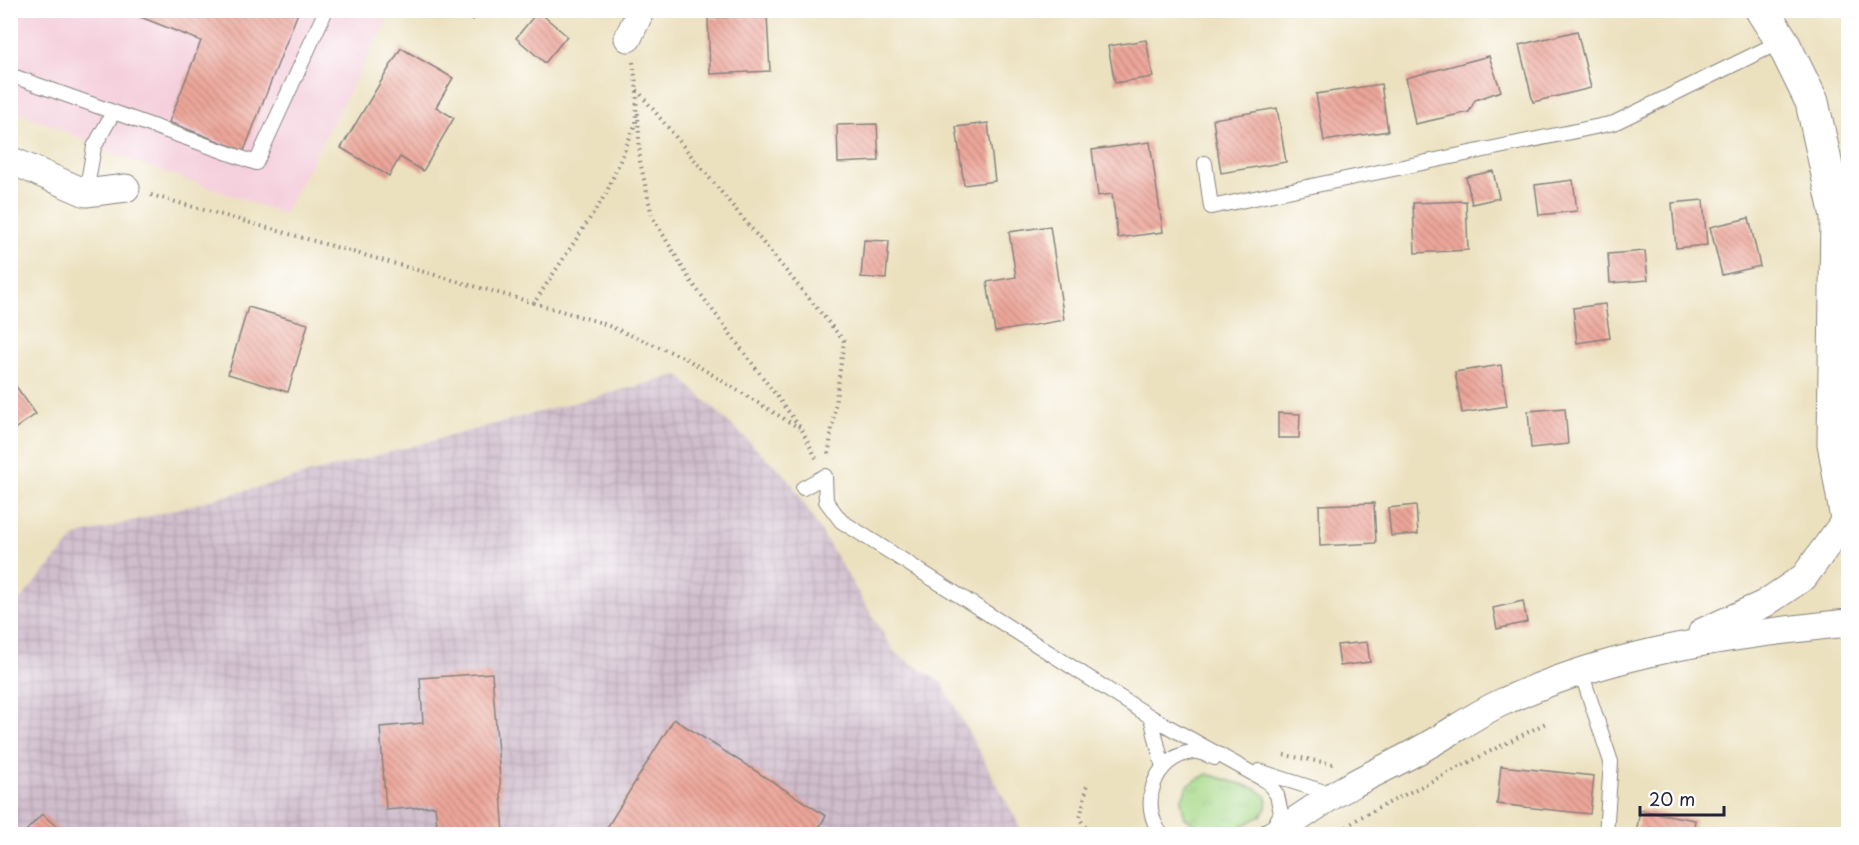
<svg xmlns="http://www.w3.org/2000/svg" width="1859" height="845" viewBox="0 0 1859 845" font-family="'Playpen Sans',sans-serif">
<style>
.built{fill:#f4cfdc}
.industrial{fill:url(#industrial-grid)}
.grass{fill:url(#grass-tufts);stroke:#647d61;stroke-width:1.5}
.building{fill:url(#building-back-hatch)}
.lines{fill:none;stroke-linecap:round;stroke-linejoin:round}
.service-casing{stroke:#87827d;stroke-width:16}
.minor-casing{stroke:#87827d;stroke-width:29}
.tertiary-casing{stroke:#87827d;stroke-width:35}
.path{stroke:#87827d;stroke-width:4;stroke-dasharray:1.5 4.5;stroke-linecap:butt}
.service{stroke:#fff;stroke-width:14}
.minor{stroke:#fff;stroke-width:27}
.tertiary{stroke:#fff;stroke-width:33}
</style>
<defs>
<pattern id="industrial-grid" width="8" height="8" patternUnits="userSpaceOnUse" patternTransform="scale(1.5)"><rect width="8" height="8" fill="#d0bdcc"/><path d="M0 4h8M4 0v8" fill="none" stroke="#b2a2b0"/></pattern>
<pattern id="grass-tufts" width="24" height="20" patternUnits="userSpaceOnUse" patternTransform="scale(1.5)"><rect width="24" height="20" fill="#a6d887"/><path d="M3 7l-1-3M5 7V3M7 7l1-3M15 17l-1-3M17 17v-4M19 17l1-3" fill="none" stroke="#8fb975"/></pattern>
<pattern id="building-back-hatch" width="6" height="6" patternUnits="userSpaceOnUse" patternTransform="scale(1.5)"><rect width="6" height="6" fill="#eda69a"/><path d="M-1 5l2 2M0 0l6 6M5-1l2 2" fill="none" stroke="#c0877f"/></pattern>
</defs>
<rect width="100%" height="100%" fill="#fff"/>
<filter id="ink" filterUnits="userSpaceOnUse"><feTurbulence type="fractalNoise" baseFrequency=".0167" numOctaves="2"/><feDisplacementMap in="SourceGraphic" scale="12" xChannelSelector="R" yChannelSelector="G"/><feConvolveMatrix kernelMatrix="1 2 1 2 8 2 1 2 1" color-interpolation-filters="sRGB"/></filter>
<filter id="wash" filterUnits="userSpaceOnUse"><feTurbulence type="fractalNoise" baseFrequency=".008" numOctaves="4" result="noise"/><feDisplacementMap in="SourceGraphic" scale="24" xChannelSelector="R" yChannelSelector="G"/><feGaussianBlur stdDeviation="1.35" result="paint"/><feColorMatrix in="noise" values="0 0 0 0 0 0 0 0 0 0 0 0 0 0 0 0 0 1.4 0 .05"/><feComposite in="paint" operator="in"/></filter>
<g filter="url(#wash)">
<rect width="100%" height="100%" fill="#ece1bf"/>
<polygon class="built" points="10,11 392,11 284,214 94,147 81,138 11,109"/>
<polygon class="industrial" points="678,375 789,479 895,653 942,683 1024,834 11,834 11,610 76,536"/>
<polygon class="grass" points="1207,774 1257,789 1267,797 1266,808 1261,816 1237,829 1204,830 1185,818 1181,800 1189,784"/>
<g id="blocks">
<g class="building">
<polygon points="123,10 299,10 244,151 169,122 201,41"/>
<polygon points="457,10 478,10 473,20"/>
<polygon points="538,11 567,36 545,63 516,38"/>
<polygon points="767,15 770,71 710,74 708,18"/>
<polygon points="1577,31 1591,88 1533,102 1519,45"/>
<polygon points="1146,40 1153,77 1115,83 1108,46"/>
<polygon points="401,48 453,78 436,107 454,118 423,171 400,157 389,176 341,148"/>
<polygon points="1489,56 1501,91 1475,100 1469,112 1415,124 1406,78"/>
<polygon points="1381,84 1388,131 1324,141 1316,94"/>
<polygon points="1277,108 1286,162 1221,173 1213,119"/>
<polygon points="988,123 995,181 964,185 956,127"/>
<polygon points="877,124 879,161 838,163 837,125"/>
<polygon points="1150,142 1163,232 1118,238 1112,194 1098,196 1092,150"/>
<polygon points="1493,171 1499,198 1472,204 1466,177"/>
<polygon points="1573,180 1577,211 1539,215 1535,185"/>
<polygon points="1703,200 1707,245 1676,248 1672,203"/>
<polygon points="1466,201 1468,250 1415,253 1413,203"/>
<polygon points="1749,218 1760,266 1722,275 1710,227"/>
<polygon points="1050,226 1064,320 995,332 987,282 1016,277 1009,232"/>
<polygon points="864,240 889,241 886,279 861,277"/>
<polygon points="1645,251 1648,280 1610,283 1608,254"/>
<polygon points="1605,304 1610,338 1577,343 1573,308"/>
<polygon points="248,307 308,324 288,392 228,374"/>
<polygon points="1501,365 1507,406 1462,413 1455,372"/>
<polygon points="10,378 36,414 10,432"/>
<polygon points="1565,408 1568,444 1531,448 1528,411"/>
<polygon points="1278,413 1300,414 1299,438 1278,438"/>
<polygon points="1374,503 1376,543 1320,546 1319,505"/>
<polygon points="1416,505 1418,534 1391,536 1388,508"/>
<polygon points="1523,601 1527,622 1497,629 1493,608"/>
<polygon points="1367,642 1370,662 1340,666 1337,645"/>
<polygon points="492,673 504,834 438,834 435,806 386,810 380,727 423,723 420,678"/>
<polygon points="674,719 826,816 815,834 603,834"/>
<polygon points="1501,766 1594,776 1590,814 1497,804"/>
<polygon points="1640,810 1695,820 1693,834 1636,834"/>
<polygon points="42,814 65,834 23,834"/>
</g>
</g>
</g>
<g filter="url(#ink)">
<use href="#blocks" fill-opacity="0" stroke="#87827d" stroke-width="1.5"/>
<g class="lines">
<g class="service-casing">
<g id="service">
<polyline points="10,75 256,163 326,10"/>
<polyline points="1205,163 1211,207 1614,123 1782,41"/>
<polyline points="86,193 94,147 113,113"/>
<polyline points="803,488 825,476 826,501 841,521 1151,717 1268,782 1277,795 1281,813 1273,828"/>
<polyline points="1581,672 1611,762 1606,834"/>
<polyline points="1151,717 1163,768"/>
<polyline points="1259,771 1334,795"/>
<path d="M1161 834C1139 805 1153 758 1192 752 1199 751 1208 756 1215 758"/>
</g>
</g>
<g class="minor-casing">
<g id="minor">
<polyline points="628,38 641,10"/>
<polyline points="10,160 86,193 126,188"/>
<polyline points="1702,632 1764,604 1804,577 1847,518"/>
<path d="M1273 834C1299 820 1321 801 1346 788 1373 773 1403 760 1430 744 1455 730 1479 712 1505 701 1614 651 1731 635 1848 623"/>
</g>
</g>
<g class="tertiary-casing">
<polyline id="tertiary" points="1762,10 1782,41 1812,102 1837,216 1834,443 1848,525"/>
</g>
<g class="path">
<polyline points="633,62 637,91"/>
<polyline points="637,90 844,341 828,457"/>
<polyline points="638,113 640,161 652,216 690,280 802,430 816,458"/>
<polyline points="151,195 534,303 606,194 636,123 637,90"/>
<polyline points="534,303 602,323 685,358 799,428"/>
<polyline points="1284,755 1333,764"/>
<polyline points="1087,786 1080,819 1090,834"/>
<polyline points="1337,834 1359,818 1546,723"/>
</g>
<use href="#service" class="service"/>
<use href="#minor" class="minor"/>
<use href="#tertiary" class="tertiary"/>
</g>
</g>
<rect width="1859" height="845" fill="none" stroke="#fff" stroke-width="36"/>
<path d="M1640 806v9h84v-9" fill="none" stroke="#22223b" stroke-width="3"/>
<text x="1649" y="806" font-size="18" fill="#22223b" stroke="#ffffff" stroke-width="4.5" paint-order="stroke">20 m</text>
</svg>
